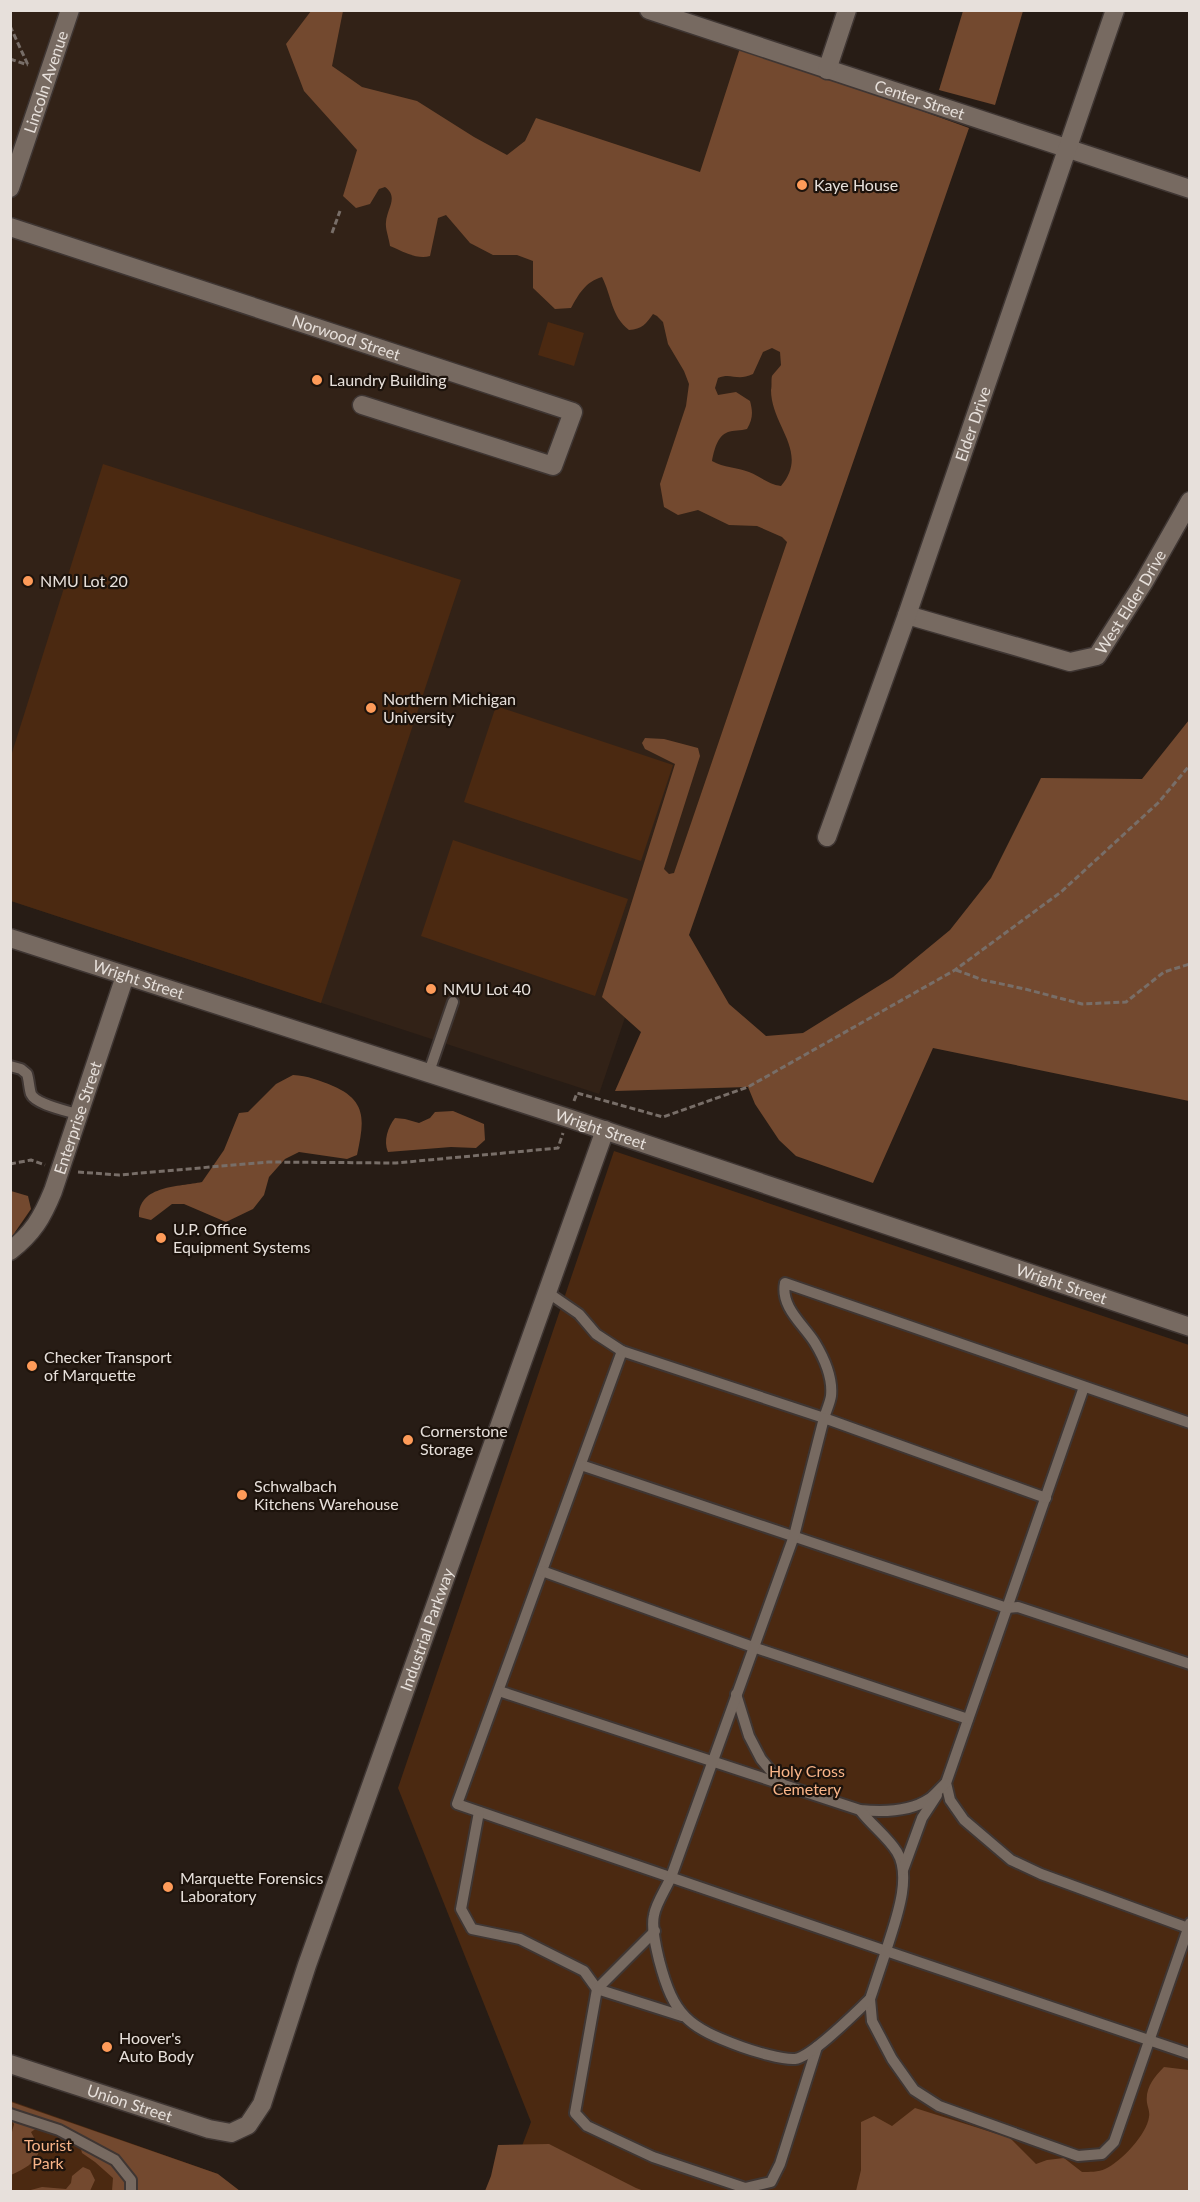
<svg xmlns="http://www.w3.org/2000/svg" width="1200" height="2202" viewBox="0 0 1200 2202" font-family="Lato,sans-serif">
<style>
.built{fill:#322217}
.green{fill:#4b2911}
.forest{fill:#73492f;fill-rule:evenodd}
.lines{fill:none;stroke-linecap:round;stroke-linejoin:round}
.lane-casing{stroke:#3f3633;stroke-width:14}
.street-casing{stroke:#3f3633;stroke-width:21}
.secondary-casing{stroke:#3f3633;stroke-width:21}
.path{stroke:#786e68;stroke-width:3;stroke-dasharray:6 3;stroke-linecap:butt}
.lane{stroke:#776a61;stroke-width:10}
.street{stroke:#776a61;stroke-width:18}
.secondary{stroke:#776a61;stroke-width:18}
.poi-dot{fill:#fe9b59;stroke:#1d130c;stroke-width:2}
.labels{text-anchor:middle;stroke-width:4.5;stroke-linejoin:round;paint-order:stroke}
.street-label{font-size:16px;fill:#e7e0db;stroke:#1d130c}
.poi-label{font-size:16px;fill:#e7e0db;stroke:#1d130c;text-anchor:start}
.park-label{font-size:16px;fill:#f9b488;stroke:#1d130c}
</style>
<rect width="100%" height="100%" fill="#271c15"/>
<polygon class="built" points="11,11 640,11 936,105 599,1094 11,901"/>
<g class="green">
<polygon points="548,322 584,333 574,366 538,355"/>
<polygon points="103,464 461,580 321,1003 11,901 11,756"/>
<polygon points="496,706 673,765 641,861 464,802"/>
<polygon points="453,840 628,899 595,996 421,936"/>
<polygon points="614,1151 1189,1345 1189,2191 505,2191 531,2122 398,1788"/>
<polygon points="11,2101 218,2174 208,2191 11,2192"/>
</g>
<g class="forest">
<path d="M311 11H343L332 66 362 87 417 101 474 137 507 155 525 141 536 118 700 172 741 45 969 128 689 935 729 1004 766 1036 803 1033 893 977 950 930 991 878 1041 778 1142 779 1189 720V1101L933 1048 873 1183 796 1156 779 1140 755 1104 748 1087 615 1091 641 1032 602 997 675 764 645 749 642 743 645 738 664 739 698 748 700 756 664 869 669 874 674 873 787 542 782 537 757 526 729 525 698 510 678 515 664 507 660 484 686 406 689 384 684 371 668 344 663 322 657 316 653 314C646 324 642 329 629 330 611 316 612 297 602 277 585 282 579 294 571 308L555 309 533 288V261L517 255H493L470 243 446 215 438 218 430 256C417 260 402 251 390 246 389 238 385 229 386 222 387 208 399 197 385 187L379 189 370 204 356 208 343 196 357 150 304 91 286 44ZM772 348 780 352 781 365C779 368 774 373 772 376 771 380 772 386 771 390 771 426 810 452 781 486 768 484 761 477 749 472 737 467 724 468 712 461 714 451 717 436 728 432 733 430 741 431 747 429 753 419 753 412 750 401L736 392 718 395 715 388 718 378C732 372 736 382 753 374L763 352Z"/>
<polygon points="963,11 1023,11 995,105 939,90"/>
<path d="M293 1075C308 1076 319 1080 333 1086 368 1101 364 1122 357 1155L347 1159 299 1152 285 1159 269 1177 264 1195 253 1209 226 1222 184 1204H172L151 1220 139 1217C138 1185 179 1187 202 1182L224 1150 239 1113 248 1112 276 1084Z"/>
<path d="M453 1111 484 1124 485 1140 476 1148 451 1147 388 1152C383 1141 388 1127 395 1118L405 1119 419 1123 430 1118 435 1112Z"/>
<polygon points="11,1191 28,1196 31,1209 11,1238"/>
<path d="M1164 2067 1189 2070V2191H856L861 2170V2122L874 2116 892 2126 915 2108 1010 2138 1036 2164 1047 2160 1064 2158 1082 2172C1089 2172 1099 2172 1105 2169 1121 2162 1147 2134 1149 2117 1150 2112 1148 2108 1147 2103 1145 2088 1154 2077 1164 2067Z"/>
<path d="M11 2102 218 2174 240 2191H112L113 2178 95 2162 82 2153 77 2134 46 2122 31 2132 40 2149C35 2164 24 2169 11 2175V2136L14 2124 11 2120Z"/>
<polygon points="549,2144 636,2188 644,2191 485,2191 491,2176 498,2145"/>
<polygon points="83,2167 90,2170 95,2180 90,2191 27,2191 42,2187 66,2189 71,2183 72,2176"/>
</g>
<g class="lines">
<g class="lane-casing">
<g id="lane">
<path d="M10 1066 21 1069 27 1074C29 1080 29 1088 31 1094 36 1105 69 1111 80 1115"/>
<polyline points="429,1072 453,1002"/>
<polyline points="547,1292 579,1314 596,1334 622,1351"/>
<polyline points="1084,1387 946,1783 950,1800 964,1820 1011,1860 1041,1874 1188,1928"/>
<path d="M1190 1423 785 1283C780 1307 804 1325 815 1343 824 1358 833 1378 831 1396 830 1403 826 1411 824 1418L622 1351 457 1804 886 1951 870 1999 872 2021 892 2059 914 2090 939 2106 1078 2156 1102 2154 1114 2142 1190 1923"/>
<polyline points="581,1465 1007,1608 1018,1607 1190,1664"/>
<polyline points="542,1571 753,1647 968,1719"/>
<path d="M499 1691 860 1810C881 1812 910 1812 929 1799 935 1795 940 1788 946 1783"/>
<polyline points="736,1694 749,1736 761,1759 781,1783"/>
<path d="M860 1810C871 1825 887 1836 897 1852 913 1878 894 1924 886 1951L1190 2054"/>
<polyline points="479,1812 461,1909 472,1929 520,1939 584,1971 597,1989 682,2016"/>
<polyline points="903,1870 922,1818 937,1795"/>
<polyline points="655,1931 597,1989 575,2113 587,2126 653,2157 745,2188 771,2182 780,2164 817,2047"/>
<path d="M870 1999C856 2012 812 2057 795 2059 783 2060 753 2051 742 2047 688 2027 674 2017 659 1960 656 1947 651 1928 654 1915 656 1903 666 1889 671 1877L794 1536 824 1418 1046 1498"/>
<polyline points="10,2114 59,2130 115,2160 131,2180 131,2192"/>
</g>
</g>
<g class="street-casing">
<g id="street">
<path id="s1" d="M649 10 1190 189"/>
<polyline points="827,70 847,10"/>
<path id="s2" d="M10 227 573 412 553 466 362 405"/>
<path id="s3" d="M907 615 1070 662 1097 656 1144 582 1190 501"/>
<path id="s4" d="M827 837 907 615 1115 10"/>
<path id="s5" d="M10 1251C33 1233 42 1218 53 1191L125 976"/>
<path id="s6" d="M10 2064 209 2129 231 2133 248 2125 262 2104 307 1965 605 1130"/>
</g>
</g>
<g class="secondary-casing">
<g id="secondary">
<path id="s7" d="M10 188 70 10"/>
<path id="s8" d="M10 938 568 1118 1190 1327"/>
</g>
</g>
<g class="path">
<polyline points="10,26 28,65"/>
<polyline points="10,59 28,65"/>
<polyline points="332,233 340,211"/>
<polyline points="956,970 983,980 1025,989 1082,1004 1126,1002 1164,972 1190,964"/>
<polyline points="574,1101 577,1093 663,1117 748,1087 955,970 1061,892 1158,803 1190,765"/>
<polyline points="10,1164 31,1160 45,1165"/>
<polyline points="78,1172 119,1175 268,1162 396,1163 558,1148 563,1133"/>
</g>
<use href="#lane" class="lane"/>
<use href="#street" class="street"/>
<use href="#secondary" class="secondary"/>
</g>
<g class="poi-dot">
<circle cx="802" cy="185" r="6"/>
<circle cx="317" cy="380" r="6"/>
<circle cx="28" cy="581" r="6"/>
<circle cx="371" cy="708" r="6"/>
<circle cx="431" cy="989" r="6"/>
<circle cx="161" cy="1238" r="6"/>
<circle cx="32" cy="1366" r="6"/>
<circle cx="408" cy="1440" r="6"/>
<circle cx="242" cy="1495" r="6"/>
<circle cx="168" cy="1887" r="6"/>
<circle cx="107" cy="2047" r="6"/>
</g>
<g class="labels">
<g class="street-label">
<text dy="6" stroke="none"><textPath href="#s7" startOffset="112">Lincoln Avenue</textPath></text>
<text dy="6" stroke="none"><textPath href="#s1" startOffset="285">Center Street</textPath></text>
<text dy="6" stroke="none"><textPath href="#s2" startOffset="354">Norwood Street</textPath></text>
<text dy="6" stroke="none"><textPath href="#s4" startOffset="438">Elder Drive</textPath></text>
<text dy="6" stroke="none"><textPath href="#s3" startOffset="261">West Elder Drive</textPath></text>
<text dy="6" stroke="none"><textPath href="#s8" startOffset="135">Wright Street</textPath></text>
<text dy="6" stroke="none"><textPath href="#s5" startOffset="152">Enterprise Street</textPath></text>
<text dy="6" stroke="none"><textPath href="#s8" startOffset="621">Wright Street</textPath></text>
<text dy="6" stroke="none"><textPath href="#s8" startOffset="1107">Wright Street</textPath></text>
<text dy="6" stroke="none"><textPath href="#s6" startOffset="778">Industrial Parkway</textPath></text>
<text dy="6" stroke="none"><textPath href="#s6" startOffset="126">Union Street</textPath></text>
</g>
<g class="poi-label">
<text x="814" y="191">Kaye House</text>
<text x="329" y="386">Laundry Building</text>
<text x="40" y="587">NMU Lot 20</text>
<text x="383" y="705">Northern Michigan<tspan x="383" dy="18">University</tspan></text>
<text x="443" y="995">NMU Lot 40</text>
<text x="173" y="1235">U.P. Office<tspan x="173" dy="18">Equipment Systems</tspan></text>
<text x="44" y="1363">Checker Transport<tspan x="44" dy="18">of Marquette</tspan></text>
<text x="420" y="1437">Cornerstone<tspan x="420" dy="18">Storage</tspan></text>
<text x="254" y="1492">Schwalbach<tspan x="254" dy="18">Kitchens Warehouse</tspan></text>
<text x="180" y="1884">Marquette Forensics<tspan x="180" dy="18">Laboratory</tspan></text>
<text x="119" y="2044">Hoover's<tspan x="119" dy="18">Auto Body</tspan></text>
</g>
<g class="park-label">
<text x="807" y="1777">Holy Cross<tspan x="807" dy="18">Cemetery</tspan></text>
<text x="48" y="2151">Tourist<tspan x="48" dy="18">Park</tspan></text>
</g>
</g>
<rect width="1200" height="2202" fill="none" stroke="#e7e0db" stroke-width="24"/>
</svg>
